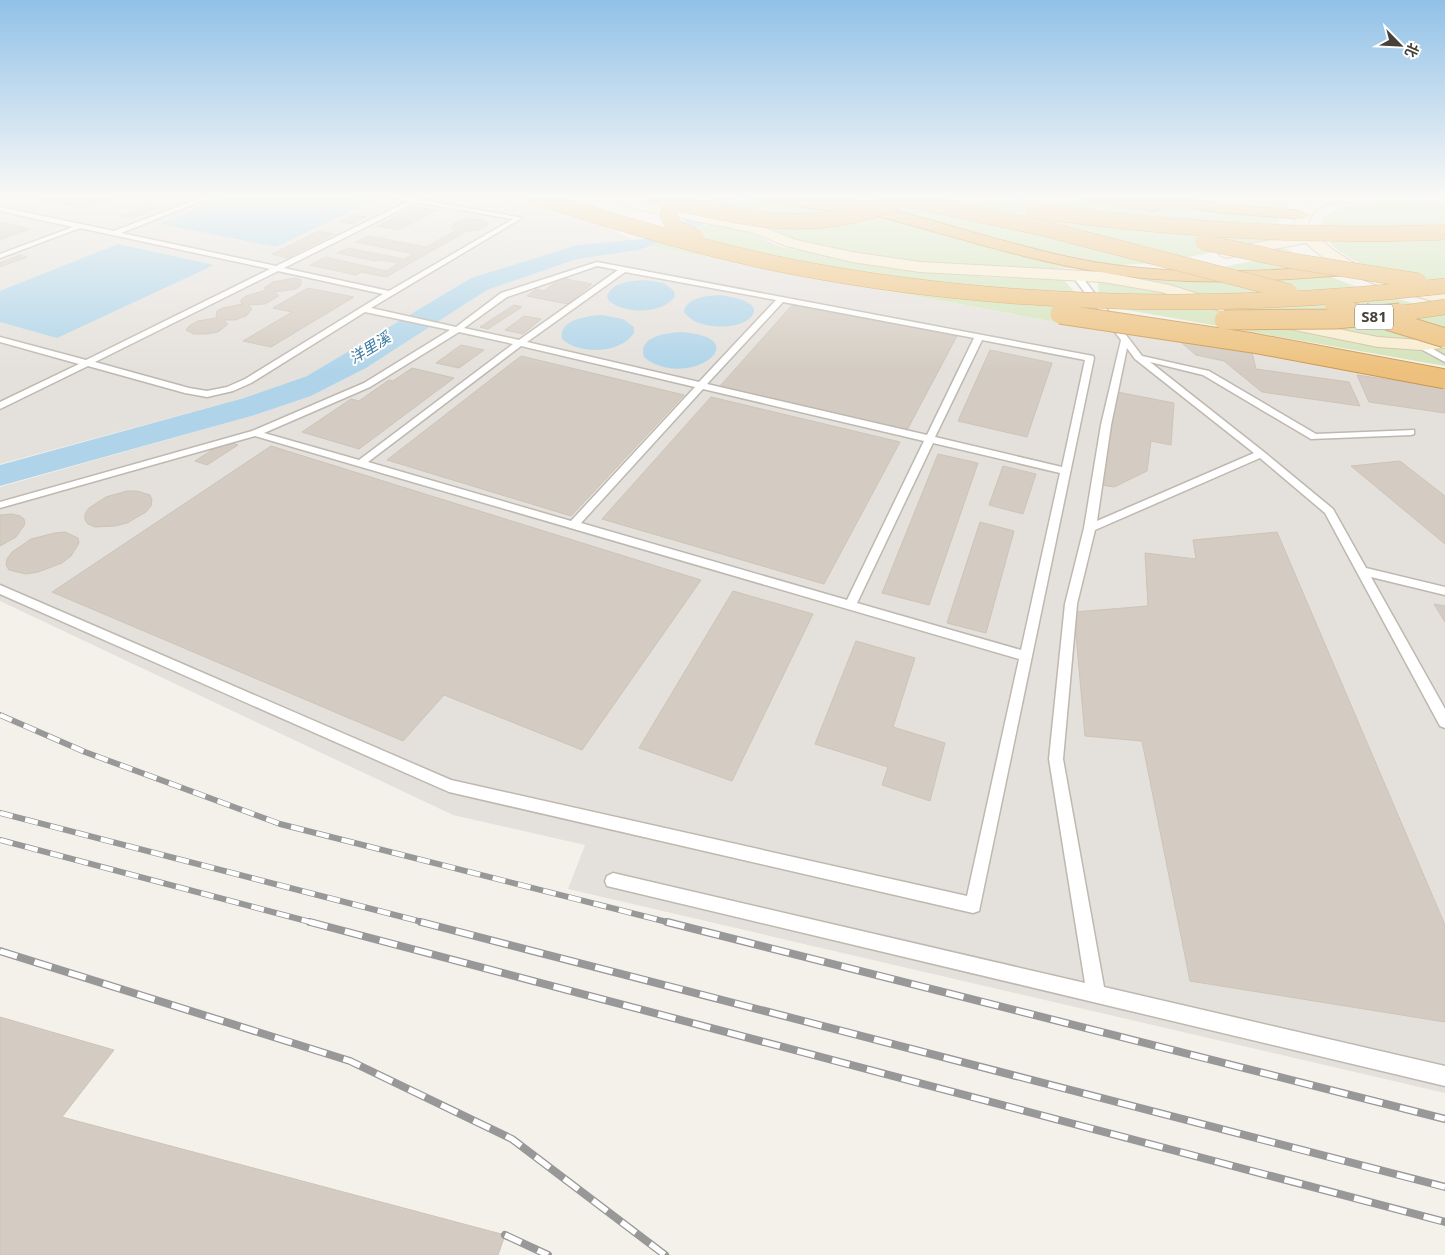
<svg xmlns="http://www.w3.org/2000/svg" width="1445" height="1255" viewBox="0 0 1445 1255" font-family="'Noto Sans','Noto Sans SC',sans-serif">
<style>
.industrial{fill:#e4e0dc}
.green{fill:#d2e3b9}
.water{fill:#afd4e9}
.building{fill:#d4ccc2;stroke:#cec3b6}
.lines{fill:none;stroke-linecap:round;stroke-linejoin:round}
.lane-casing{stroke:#beb8af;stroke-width:3}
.secondary-casing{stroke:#cebfa0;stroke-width:2}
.highway-casing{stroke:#cc964d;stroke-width:2}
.lane{fill:#fff;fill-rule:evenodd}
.secondary{fill:#f9edd0;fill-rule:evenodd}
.highway{fill:#edc17d;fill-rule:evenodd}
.rail-far1-casing{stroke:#989898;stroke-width:6}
.rail-casing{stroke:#989898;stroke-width:8}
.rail-far1{stroke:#fff;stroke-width:4.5;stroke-dasharray:13;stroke-linecap:butt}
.rail{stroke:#fff;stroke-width:5.5;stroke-dasharray:18;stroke-linecap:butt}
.highway-bridge-far1-casing{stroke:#cc964d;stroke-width:16;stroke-linecap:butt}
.highway-bridge-casing{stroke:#cc964d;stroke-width:21;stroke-linecap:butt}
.highway-bridge-far1{stroke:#edc17d;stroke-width:15}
.highway-bridge{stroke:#edc17d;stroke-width:19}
.labels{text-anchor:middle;stroke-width:4;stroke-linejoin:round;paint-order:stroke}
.shield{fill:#fff;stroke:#7e7a75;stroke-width:1}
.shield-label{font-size:15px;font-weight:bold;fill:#47413a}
.far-water-label{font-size:15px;font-style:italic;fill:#3d7ba0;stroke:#fff}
</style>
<rect width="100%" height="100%" fill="#f4f1eb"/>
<g class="industrial">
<polygon points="0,196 519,196 601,223 635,241 577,245 471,278 307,376 244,398 0,464"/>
<polygon points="648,246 1108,332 1097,321 1445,382 1445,1093 568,889 585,845 453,815 0,601 0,487 255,415 311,396 366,368 487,290 577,259 639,250"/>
</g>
<g class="green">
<polygon points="742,196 1302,196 1293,201 1279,215 1279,228 1285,239 1157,263 1050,269 911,263 824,249 789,240 761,226 714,217"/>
<path d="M1399 200 1445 204V291C1414 283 1357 268 1333 246 1329 241 1325 236 1321 231L1322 218C1347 201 1370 202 1399 200Z"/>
<polygon points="714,224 739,228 781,247 897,269 988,277 1064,280 1109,332 648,246 702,225"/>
<path d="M1280 247C1296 250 1302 263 1315 270 1356 289 1401 300 1445 312V366L1099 305 1098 278 1189 273 1254 261Z"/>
</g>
<g class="water">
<polygon points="229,196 334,196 370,202 276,247 160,224"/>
<polygon points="712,196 742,196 702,225 639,250 577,259 487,290 366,368 311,396 255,415 0,486 0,465 244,398 307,376 471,278 577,245 643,239 685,221"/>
<polygon points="118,244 214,265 57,338 0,322 0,291"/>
<path d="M644 280 664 283 674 291 675 296C663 315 625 314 609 301L607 296C613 282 630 281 644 280Z"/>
<path d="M719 295C727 296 765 301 751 317 739 331 693 330 684 311 688 297 706 296 719 295Z"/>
<path d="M602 315 623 319 634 327V333C620 354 580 355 562 339 558 319 588 316 602 315Z"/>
<path d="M681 332C761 338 686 392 644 357 637 336 667 333 681 332Z"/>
</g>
<g class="building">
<polygon points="22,196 117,196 81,208"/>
<polygon points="148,205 158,208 131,218 120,216"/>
<polygon points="415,207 436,210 399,230 377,226"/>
<polygon points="354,215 366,217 352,224 339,222"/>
<polygon points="469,219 485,220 488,224 479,230 465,232 386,277 361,272 356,275 310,265 326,257 386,271 399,263 381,260 375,261 337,253 348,248 404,259 414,254 356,242 368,236 426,247 455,231 451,228 454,223"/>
<polygon points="0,222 30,229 0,240"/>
<polygon points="319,231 334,234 287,258 272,254"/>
<polygon points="20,255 27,257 0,267 0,263"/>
<polygon points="295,278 301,280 301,285 296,289 275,292 279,296 265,304 248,305 252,309 246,316 235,320 224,320 228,324 218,332 206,334 194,334 186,330 189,326 198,321 216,318 217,311 223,308 243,304 241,303 241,300 246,296 266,290 264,288 273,282"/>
<polygon points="561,278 592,284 568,304 527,296 536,289 544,291"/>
<polygon points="308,288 354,297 271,347 243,341 292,312 273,308"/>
<polygon points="794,303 958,334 907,430 720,386"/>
<polygon points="514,305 522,307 488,329 480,327"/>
<polygon points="524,316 541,319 523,334 505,330"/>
<polygon points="1170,333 1250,344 1256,369 1349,382 1360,406 1262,392 1224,361 1196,355"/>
<polygon points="461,345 484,350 459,368 436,363"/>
<polygon points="990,350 1052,363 1027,437 958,421"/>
<polygon points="521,356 684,395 571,516 387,460"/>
<polygon points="412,368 454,378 359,449 302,432 351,399 359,401 389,380 393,381"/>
<polygon points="1357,375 1445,388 1445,413 1369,402"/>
<polygon points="1117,392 1174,403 1171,445 1151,441 1147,471 1114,487 1101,485"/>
<polygon points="711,397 900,442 824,584 602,519"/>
<polygon points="226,441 238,445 207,465 195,461"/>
<polygon points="271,446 701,580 582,750 444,695 403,741 52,592"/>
<polygon points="938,454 978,463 929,605 882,593"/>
<polygon points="1400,461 1445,496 1445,544 1351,466"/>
<polygon points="1003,466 1036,474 1023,514 989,505"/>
<polygon points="127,491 137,491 150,495 152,500 151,506 146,512 127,523 115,526 95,527 88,524 85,520 85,514 89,508 106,497"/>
<polygon points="12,514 20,516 24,519 25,524 16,537 0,546 0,515"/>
<polygon points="980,522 1014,531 986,633 947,623"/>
<polygon points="65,532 78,538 79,543 71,556 62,563 38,572 26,574 9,570 6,565 7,559 12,552 31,539 55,533"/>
<polygon points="1277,532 1445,925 1445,1022 1190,981 1142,741 1085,736 1074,612 1148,606 1145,553 1196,559 1193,540"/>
<polygon points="733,591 813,614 732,781 639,748"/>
<polygon points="1434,604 1445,606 1445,622"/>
<polygon points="856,641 915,658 893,727 945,743 930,801 882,785 888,767 815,744"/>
<polygon points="0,1017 114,1050 62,1117 505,1235 498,1255 0,1255"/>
</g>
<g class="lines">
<g class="lane-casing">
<g id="lane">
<path d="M206 196H214L121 233 276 266 409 201 387 196H399L522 218 371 308 456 327 501 293 597 262 1093 356 1094 358 979 911 973 913 449 792 0 594V585L451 780 967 896 1019 659 255 436 0 508V502L252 431 364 383 450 330 365 312 251 383 233 391 207 397 185 393 88 366 0 409V402L79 364 0 342V337L86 360 270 269 80 228 0 258V254L73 227 0 211V207L114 231ZM416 202 513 219 389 291 284 268ZM597 266 618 270 519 340 464 328 507 297ZM278 271 383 294 245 379 227 387 207 391 189 388 95 362ZM625 272 776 300 699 382 527 342ZM783 302 974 338 927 435 707 384ZM459 332 513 344 359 460 264 433 370 387ZM982 340 1085 360 1062 467 935 437ZM521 346 695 387 571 521 368 462ZM703 389 924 441 847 600 581 523ZM933 443 1060 473 1021 650 857 603Z"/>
<path d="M1073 273H1079L1142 356 1209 371 1316 434 1414 430V434L1411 435 1311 439 1203 375 1150 362 1264 452 1333 509 1366 568 1445 587V595L1371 577 1445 709V728L1440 726 1325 513 1260 458 1095 530 1077 604 1063 759 1104 987 1445 1066V1086L607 886 605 881 607 876 613 873 1085 983 1049 759 1065 604 1084 528 1101 425 1121 340 1073 277ZM1127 348 1135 359 1254 453 1097 521 1111 425Z"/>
<polygon points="1417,343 1423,343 1445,356 1445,362 1417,347"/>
</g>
</g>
<g class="secondary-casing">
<g id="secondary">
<polygon points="600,196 620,196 634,200 755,224 796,240 852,252 920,262 1103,272 1170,285 1259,313 1378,337 1420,340 1445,338 1445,348 1420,350 1378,347 1255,322 1161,292 1103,282 920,272 852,262 786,246 751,232 631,208 602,199"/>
<path d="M1331 196H1372C1359 210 1315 190 1308 225 1340 267 1396 281 1445 294V304C1397 292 1343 279 1306 243L1226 258 1221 256 1218 253 1221 250 1226 248 1301 235 1294 225C1298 206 1313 200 1331 196Z"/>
<polygon points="1402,196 1445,196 1445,203 1408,200 1403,199"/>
</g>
</g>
<g class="highway-casing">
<g id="highway">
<path d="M750 196H782L815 201 808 199 806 196C834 194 861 203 888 209 944 223 999 241 1055 254 1154 278 1256 273 1356 264L1362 266 1364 269 1362 272 1356 274C1273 281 1189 287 1106 273 1015 259 928 227 838 206L837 210 832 211 756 200 751 199Z"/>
<polygon points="1080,196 1109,196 1132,200 1128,196 1160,196 1217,204 1303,211 1310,215 1303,219 1217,212 1143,201 1158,204 1160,207 1158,210 1153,211 1086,200 1081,199"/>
</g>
</g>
<use href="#lane" class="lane"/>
<use href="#secondary" class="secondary"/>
<use href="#highway" class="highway"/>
<g class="rail-far1-casing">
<g id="rail-far1">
<polyline points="0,715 85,752 280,824 671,923"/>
<polyline points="0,813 426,923"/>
<polyline points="0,840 314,923"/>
</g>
</g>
<g class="rail-casing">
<g id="rail">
<polyline points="310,922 1445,1222"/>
<polyline points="421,922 1445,1187"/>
<polyline points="667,922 1445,1119"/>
<polyline points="0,951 350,1061 512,1139 665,1255"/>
<polyline points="505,1235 548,1255"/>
</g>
</g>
<use href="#rail-far1" class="rail-far1"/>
<use href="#rail" class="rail"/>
<g class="highway-bridge-far1-casing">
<g id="highway-bridge-far1">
<path d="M534 196C620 223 705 250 793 267 1005 308 1232 311 1445 286"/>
<path d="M651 196C741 219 821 239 909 196"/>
<polyline points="680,196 672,204 668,216 675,227 697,238"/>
<polyline points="892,196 1042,228 1290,292"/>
<path d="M1033 210C1121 223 1209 230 1297 233 1347 234 1396 235 1445 232"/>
<polyline points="1203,242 1287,260 1419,281"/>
<polyline points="1332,304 1368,315"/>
<polyline points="1060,314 1066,315"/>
<polyline points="1389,315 1445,307"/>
</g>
</g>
<g class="highway-bridge-casing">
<g id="highway-bridge">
<polyline points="1364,313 1445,338"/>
<polyline points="1060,314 1253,343 1445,379"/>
<polyline points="1224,320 1335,319 1400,313"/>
</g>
</g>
<use href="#highway-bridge-far1" class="highway-bridge-far1"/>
<use href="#highway-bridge" class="highway-bridge"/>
</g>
<linearGradient id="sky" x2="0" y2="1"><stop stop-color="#91c1e8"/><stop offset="0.53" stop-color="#faf9f6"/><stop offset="1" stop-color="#faf9f6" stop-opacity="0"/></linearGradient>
<rect width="1445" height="371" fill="url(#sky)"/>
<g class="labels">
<rect class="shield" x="1355" y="304.5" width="38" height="25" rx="4"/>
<g class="shield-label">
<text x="1374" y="322">S81</text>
</g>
<g class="far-water-label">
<text transform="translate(370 348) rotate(-32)" y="5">洋里溪</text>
</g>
</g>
<g transform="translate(1400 45) rotate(114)" stroke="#ffffff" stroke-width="4" paint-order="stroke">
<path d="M0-4L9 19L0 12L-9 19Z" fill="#47413a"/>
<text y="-8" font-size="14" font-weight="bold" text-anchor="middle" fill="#47413a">北</text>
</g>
</svg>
